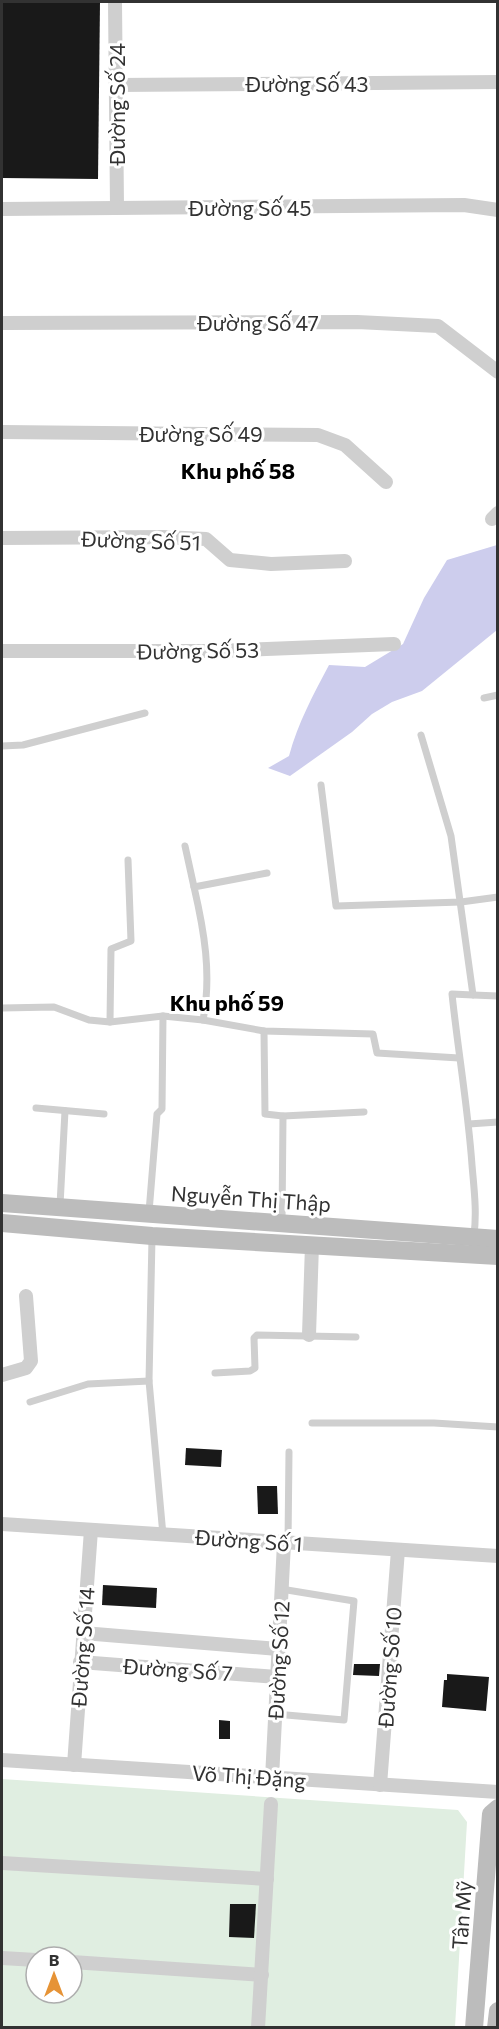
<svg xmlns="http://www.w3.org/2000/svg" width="499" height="2029" font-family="Commissioner,sans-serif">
<rect width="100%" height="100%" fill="#fff"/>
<path fill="#e0eee1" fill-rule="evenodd" d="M2,1779L458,1810L467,1822L455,2027H2ZM36,1957H72V1993H36Z"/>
<path fill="#cdcded" d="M497,545V630L422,691L392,702L372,714L352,732L290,776L268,768L289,756C298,723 313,695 329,665L365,667L403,644L424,598L447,560Z"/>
<g fill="#191919">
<polygon points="2,2 100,2 98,179 2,178"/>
<polygon points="186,1448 222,1450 221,1467 185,1465"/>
<polygon points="257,1486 277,1486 278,1514 258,1514"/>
<polygon points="103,1585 157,1588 156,1608 102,1605"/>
<polygon points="354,1664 380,1664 379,1676 353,1675"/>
<polygon points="447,1674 489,1677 486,1711 442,1707 444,1680 447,1680"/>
<polygon points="219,1720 230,1721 230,1739 219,1739"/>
<polygon points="230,1904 256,1904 254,1938 229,1937"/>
</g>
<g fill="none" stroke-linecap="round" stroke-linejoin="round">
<g stroke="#cfcfcf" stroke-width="7">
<polyline points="484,698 498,695"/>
<path d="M421,735L451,836L473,995L452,994C458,1051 468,1108 472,1165C474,1189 477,1211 474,1235"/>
<polyline points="2,746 23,745 145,713"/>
<polyline points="321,785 336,906 461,902 498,897"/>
<polyline points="185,846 194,887"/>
<polyline points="473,995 498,996"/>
<polyline points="2,1008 54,1007 89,1020 110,1022 163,1016 203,1020 264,1031 373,1034 377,1053 459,1058"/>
<path d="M203,1020C212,975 204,930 194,887L267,873"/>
<polyline points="110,1022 111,949 131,941 128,860"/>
<polyline points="264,1031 265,1114 283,1116 364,1112"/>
<polyline points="36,1108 104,1114"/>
<polyline points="469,1124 498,1122"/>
<polyline points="60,1205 65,1111"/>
<polyline points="149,1212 157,1114 162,1109 163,1016"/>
<polyline points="282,1222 283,1116"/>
<polyline points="152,1238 149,1381 163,1535"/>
<polyline points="215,1373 250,1371 255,1368 254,1338 257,1335 356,1337"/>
<polyline points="30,1402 88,1384 149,1381"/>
<polyline points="312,1423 434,1423 498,1427"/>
<polyline points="288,1543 289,1452"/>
<polyline points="275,1714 344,1720 354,1601 281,1589"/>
</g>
<g stroke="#cfcfcf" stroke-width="14">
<polyline points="115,2 117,207"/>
<polyline points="116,85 498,82"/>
<polyline points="2,209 464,205 498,210"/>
<polyline points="2,323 357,322 438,326 498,372"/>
<polyline points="2,432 318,435 345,445 386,482"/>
<polyline points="492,519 498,513"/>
<polyline points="2,538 163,537 206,539 230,560 271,564 345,561"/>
<polyline points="2,651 217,651 394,644"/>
<polyline points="309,1335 312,1245"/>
<polyline points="2,1375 26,1368 31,1361 26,1296"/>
<polyline points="2,1524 498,1556"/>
<polyline points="83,1633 278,1649"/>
<polyline points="80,1662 277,1677"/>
<polyline points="2,1760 498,1792"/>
<polyline points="74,1765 91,1530"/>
<polyline points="272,1778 284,1543"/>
<polyline points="380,1785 398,1550"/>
<polyline points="2,1863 267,1879"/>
<polyline points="2,1958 36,1960"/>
<polyline points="72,1962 262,1975"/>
<polyline points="258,2028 271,1804"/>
</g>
<g stroke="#bcbcbc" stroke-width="18">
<polyline points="2,1203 498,1239"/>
<polyline points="2,1223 152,1236 498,1256"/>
<polyline points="474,2028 491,1814 498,1808"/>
<polyline points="496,2028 498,2011"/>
</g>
</g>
<g text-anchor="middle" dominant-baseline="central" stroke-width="6" stroke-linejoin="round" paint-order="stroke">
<g font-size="21" fill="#323232" stroke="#fff">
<text x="307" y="83">Đường Số 43</text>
<text transform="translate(116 104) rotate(-90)">Đường Số 24</text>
<text x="250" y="207">Đường Số 45</text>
<text x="258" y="322">Đường Số 47</text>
<text x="201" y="433">Đường Số 49</text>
<text transform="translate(141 540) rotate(2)">Đường Số 51</text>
<text transform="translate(198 650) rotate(-1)">Đường Số 53</text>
<text transform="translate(251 1198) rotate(4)">Nguyễn Thị Thập</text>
<text transform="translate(249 1540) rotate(4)">Đường Số 1</text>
<text transform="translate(82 1647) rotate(-86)">Đường Số 14</text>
<text transform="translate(278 1660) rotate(-87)">Đường Số 12</text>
<text transform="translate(389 1667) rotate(-86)">Đường Số 10</text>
<text transform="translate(178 1669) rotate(4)">Đường Số 7</text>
<text transform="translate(249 1776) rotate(4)">Võ Thị Đặng</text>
<text transform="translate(461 1915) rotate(-86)">Tân Mỹ</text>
</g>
<g font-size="22" font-weight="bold" fill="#000" stroke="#fff">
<text x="238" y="470">Khu phố 58</text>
<text x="227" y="1002">Khu phố 59</text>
</g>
</g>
<rect width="499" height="2029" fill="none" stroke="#323232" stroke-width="6"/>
<g transform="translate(54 1975)"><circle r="28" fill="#ffffff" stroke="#adadad" stroke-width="1.5"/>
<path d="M0-4.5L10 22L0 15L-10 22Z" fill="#e69336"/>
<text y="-9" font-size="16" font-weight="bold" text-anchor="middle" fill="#323232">B</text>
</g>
</svg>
